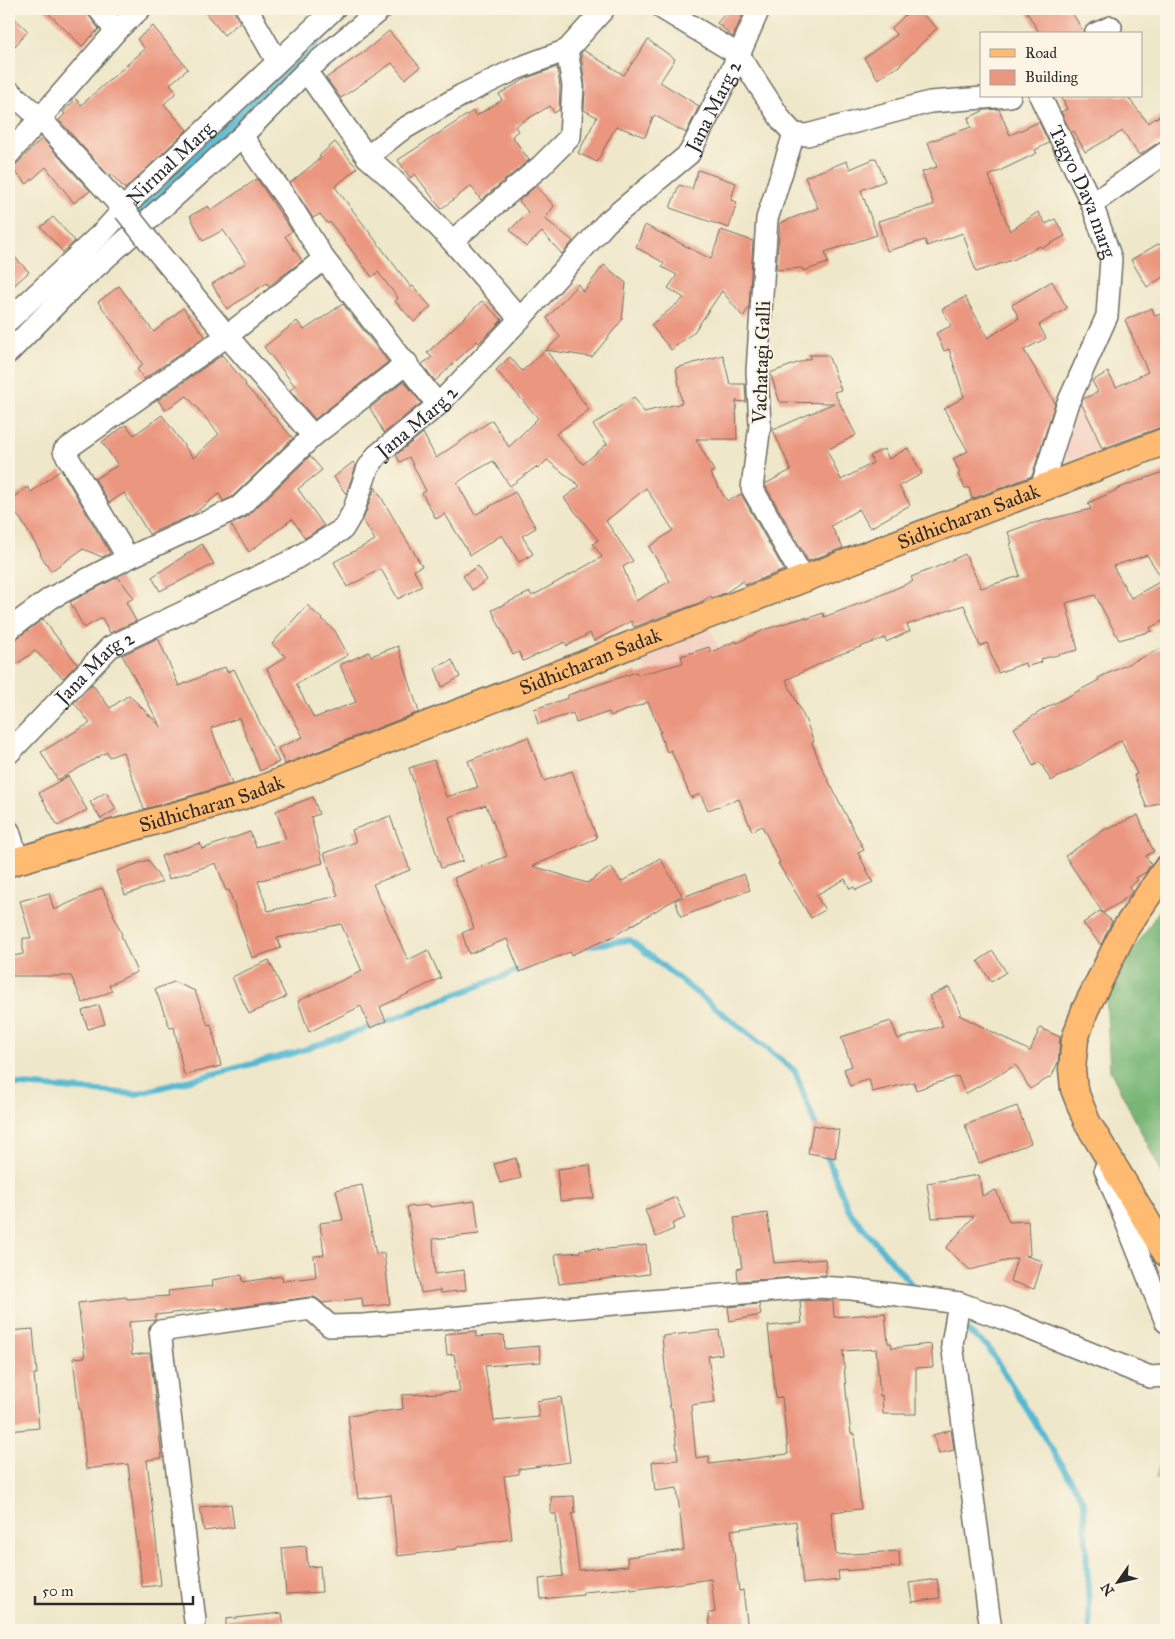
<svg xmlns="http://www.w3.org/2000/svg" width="1175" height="1639" font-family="'IM FELL Great Primer',serif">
<rect width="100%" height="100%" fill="#fcf5e5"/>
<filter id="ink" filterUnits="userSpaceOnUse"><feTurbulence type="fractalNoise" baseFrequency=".02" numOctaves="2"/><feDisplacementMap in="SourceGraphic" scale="10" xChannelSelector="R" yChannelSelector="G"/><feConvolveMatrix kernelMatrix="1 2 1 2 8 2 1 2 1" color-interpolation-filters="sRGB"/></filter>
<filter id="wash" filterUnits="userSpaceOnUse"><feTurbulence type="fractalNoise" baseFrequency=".0096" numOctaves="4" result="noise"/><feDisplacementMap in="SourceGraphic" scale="20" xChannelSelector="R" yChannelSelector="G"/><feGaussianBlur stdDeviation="1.12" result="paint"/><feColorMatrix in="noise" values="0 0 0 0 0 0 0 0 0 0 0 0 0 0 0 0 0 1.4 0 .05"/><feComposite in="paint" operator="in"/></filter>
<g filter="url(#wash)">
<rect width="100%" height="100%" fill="#efe7c9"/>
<g fill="#f5d2c3">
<polygon points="1080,407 1100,455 1072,469 1060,439 1067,416"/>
<polygon points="706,617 735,689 655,693 636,645"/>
</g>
<polygon fill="#96d48a" stroke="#60805a" points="1166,1462 1166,1480 1156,1478 1160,1463 1165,1465"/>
<polygon fill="#78b676" stroke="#527050" points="1166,900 1166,1181 1110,1070 1106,993"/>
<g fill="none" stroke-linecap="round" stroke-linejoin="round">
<g stroke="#54b9d3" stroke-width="6">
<polyline points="280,79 352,9"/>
<polyline points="586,946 630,940 795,1071 818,1132"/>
<polyline points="9,1084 136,1094 294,1053 390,1020 527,967"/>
<polyline points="825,1151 849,1211 917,1291"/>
<polyline points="960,1325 988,1347 1084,1501 1090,1630"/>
</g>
<polyline stroke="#54b9d3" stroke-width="22" points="145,213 187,167 280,79"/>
</g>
<g id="blocks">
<g fill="#eb9780" fill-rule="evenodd">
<polygon points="44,9 87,9 89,16 99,29 82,46"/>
<polygon points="202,9 232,9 240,22 224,35"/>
<polygon points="730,9 745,9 733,37 717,23"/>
<polygon points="911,9 917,9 937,28 899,66 878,79 864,58 897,35 891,29"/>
<polygon points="1025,9 1070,9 1083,31 1083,34 1040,34"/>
<polygon points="9,13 28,31 9,53"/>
<polygon points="153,26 188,69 170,84 177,92 164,104 187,130 125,189 111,174 109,176 59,120 65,114 63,112 76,99 81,105 145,49 137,39"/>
<polygon points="389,31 420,67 405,79 392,63 341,98 326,78 364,52"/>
<polygon points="648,40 675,59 660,82 699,106 686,133 654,115 645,137 616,126 597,162 578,153 597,117 584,110 585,87 581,53 583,50 624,75"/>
<polygon points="557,67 560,87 559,110 554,113 550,106 515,126 518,131 512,136 529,160 481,200 471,186 441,209 415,174 410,178 398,160 473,111 476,116 502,100 499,94 527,78"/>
<polygon points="1061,96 1127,96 1148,123 1166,112 1166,140 1159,142 1139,155 1123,131 1085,152 1074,131 1071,133 1061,112 1067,109"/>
<polygon points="999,109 1010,135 1039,122 1049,143 1035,150 1037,153 989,176 1010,231 1038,212 1046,224 1055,219 1065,236 1042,248 1040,246 1015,259 976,272 963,233 927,246 925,240 887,251 878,221 934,205 922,172 937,167 928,142 971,127 968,118 985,110"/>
<polygon points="42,138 90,191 74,203 46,167 27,184 12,169"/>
<polygon points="335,142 357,168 335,187 411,287 413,286 431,307 414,322 395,301 398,298 378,272 372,277 330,222 328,224 320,214 313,218 290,183 321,158 319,156"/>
<polygon points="876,158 885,181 861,190 877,235 825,252 828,263 803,271 802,268 776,270 780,223 818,208 805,177 847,161 850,169"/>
<polygon points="698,170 736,183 731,200 737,202 729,228 670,208 679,185 692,189"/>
<polygon points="257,179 292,231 285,236 302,261 269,286 267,283 227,309 212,284 246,263 223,230 203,241 190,216 208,206 211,210"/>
<polygon points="536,186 554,206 545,219 573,241 562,254 542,232 526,247 510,230 528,212 519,201"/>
<polygon points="53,217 75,241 63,252 41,227"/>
<polygon points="645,225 711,259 721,230 753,241 749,307 743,317 722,291 694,332 671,350 651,325 684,298 668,288 677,275 662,267 664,263 636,247"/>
<polygon points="1166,241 1166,275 1147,287 1131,260 1158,244 1159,245"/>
<polygon points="9,251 29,272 9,290"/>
<polygon points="604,265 626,283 622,320 592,357 546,350 560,337 547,318 578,284 583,292"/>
<polygon points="1052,281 1067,308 1039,325 1046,338 1024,350 1055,403 1032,476 972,499 969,488 965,488 958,474 960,472 953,459 968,451 944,409 964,397 949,349 944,351 936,333 951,326 942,309 965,297 988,338 1019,318 1012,305"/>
<polygon points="119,286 154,332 183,308 205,336 144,379 137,369 143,365 125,337 98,302"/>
<polygon points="482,301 502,320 479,343 477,341 435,381 422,364 432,357 427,353"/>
<polygon points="343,304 388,362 315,419 290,390 295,386 264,347 297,321 304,330"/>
<polygon points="1152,308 1155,316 1166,312 1166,426 1161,427 1102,449 1093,427 1081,403 1083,399 1098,392 1092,381 1108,372 1116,387 1148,372 1125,320"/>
<path d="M546,350L589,410L556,434L583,464L607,444L593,425L634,397L644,412L682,403L676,368L723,355L730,384H745L746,402L736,401L737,439H696L714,471L710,473L727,501L741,494L784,570L745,585L743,581L725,593L712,598L711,596L699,603L634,627L631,621L594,641L590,633L567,646L565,642L523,661L519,652L513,655L492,610L530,592L532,596L602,557L593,544L598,540L564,498L580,486L547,460L538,469L536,467L510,486L493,461L470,474L457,483L475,515L515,492L536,528L522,536L533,554L519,562L502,535L470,555L445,514L436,519L422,493L426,491L409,457L400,462L396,455L423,433L436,458L492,420L509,447L538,418L496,370L510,357L522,371ZM646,488L673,530L649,547L670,581L636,601L623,567L633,561L606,521Z"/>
<polygon points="222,355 246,384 245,385 293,438 232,497 223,501 219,494 192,515 149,534 124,493 109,503 95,479 118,465 102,442 126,425 134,435 162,415 193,458 219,434 187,396 165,410 158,400"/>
<polygon points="809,355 828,355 841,390 834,392 856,435 827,450 841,480 873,463 870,456 884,449 889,459 908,448 922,474 899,486 910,505 870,528 859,509 831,526 843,548 808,561 765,485 765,484 791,470 773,430 834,403 780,402 770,373 811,358"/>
<polygon points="404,381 421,403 384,433 370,408"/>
<polygon points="310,456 322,470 298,489 324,526 305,538 292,519 249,552 231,525 248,516"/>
<polygon points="353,462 356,466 346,494 334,477"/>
<polygon points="61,470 110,553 102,557 83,549 51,571 40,554 41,553 21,520 9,504 9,500 28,487 31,492"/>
<path d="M1166,471V619L1150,628L1152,631L1119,640L1095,595L1066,603L1078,650L1041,659L1042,662L1026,667L1025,663L998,673L987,643L980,646L964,605L961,606L907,625L910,631L886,642L885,638L838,655L786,680L806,721L814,742L812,743L822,768L864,850L858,853L873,882L856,890L854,887L850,889L845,879L816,895L825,910L811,918L778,863L780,862L762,826L752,831L739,799L708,810L700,794L691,798L671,750L667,752L659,732H661L648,702L611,716L609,712L576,723L573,713L538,724L534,709L568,698V695L636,672L638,675L683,663L681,656L709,647L711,652L736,641L737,643L766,629L806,617V619L823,613L824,617L872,599L913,581L911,577L937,567L965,554L981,588L1020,576L1010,544L1012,543L1008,532L1030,524L1091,509L1088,503L1119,489V488ZM1147,555L1163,580L1131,598L1113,566Z"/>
<polygon points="375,487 422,566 414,570 422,586 398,599 381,569 347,587 334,562 375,540 363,520"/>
<polygon points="202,544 214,564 160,591 152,577"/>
<polygon points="478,566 487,580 472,590 463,576"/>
<polygon points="118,577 134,598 126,602 136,621 110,633 102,618 84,628 70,602"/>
<polygon points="307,605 335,631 348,655 296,684 314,718 356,702 340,665 369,652 371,656 398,646 419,712 285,764 278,748 303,737 267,669 286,657 272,644"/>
<polygon points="43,619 77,664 63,678 35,651 17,664 9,653 9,641 16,639"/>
<polygon points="158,638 179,686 225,667 227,672 234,669 279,762 260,771 239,718 211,728 232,784 144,809 123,752 109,757 107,752 58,780 41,752 90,723 74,703 92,684 110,708 129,695 161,727 122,655"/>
<polygon points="1162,648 1166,656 1166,799 1147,808 1134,775 1137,774 1121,740 1077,767 1051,781 1040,762 1033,766 1022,742 1014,728 1046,708 1099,680 1098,678"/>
<polygon points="452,660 460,677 442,687 435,668"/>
<polygon points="528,737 544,781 572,771 597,838 533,866 587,883 611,867 621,882 660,858 682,895 614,936 571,955 570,952 520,972 507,939 469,954 462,933 474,928 454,878 507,856 486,805 449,817 463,861 441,868 409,768 434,760 446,797 478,787 468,761"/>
<polygon points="68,776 87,810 58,826 39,793"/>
<polygon points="106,792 116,809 101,819 90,802"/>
<polygon points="313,797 319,814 311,817 323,863 258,881 268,911 338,896 324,853 356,842 352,830 390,816 410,870 373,884 408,960 428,950 441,978 380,1007 386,1021 370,1028 361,1006 309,1032 298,1001 362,971 341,924 277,938 281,948 252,958 229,890 226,891 216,863 169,879 161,856 200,843 202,849 250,832 256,847 286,839 276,811"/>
<polygon points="1138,815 1150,844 1154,851 1146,856 1151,864 1146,872 1136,878 1138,880 1129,886 1132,892 1129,896 1103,913 1065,856 1107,828 1108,829"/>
<polygon points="148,860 162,882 125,895 117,871"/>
<polygon points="744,874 750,890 681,917 675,900"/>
<polygon points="102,888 114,914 113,914 122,935 121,936 137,972 109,985 112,991 83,1003 71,976 9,976 9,957 23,954 23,938 31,938 20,901 49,893 54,910"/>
<polygon points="1100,911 1112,921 1101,945 1083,923"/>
<polygon points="993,951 1006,972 991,982 978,961"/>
<polygon points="269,960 286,997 249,1014 232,977"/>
<polygon points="174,982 195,991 208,1025 211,1024 221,1066 184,1075 174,1027 170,1028 155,989"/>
<polygon points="949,987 961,1013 959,1015 1030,1051 1040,1028 1060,1037 1058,1062 1052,1076 1030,1089 1016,1065 965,1094 958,1076 916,1090 914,1082 872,1092 869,1079 850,1086 844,1069 852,1066 841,1037 891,1021 898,1039 943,1026 929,996"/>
<polygon points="99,1005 105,1024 88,1029 82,1011"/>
<polygon points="1017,1106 1031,1143 979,1163 965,1125"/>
<polygon points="813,1125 839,1130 835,1158 808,1153"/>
<polygon points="516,1158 521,1178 500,1183 494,1164"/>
<polygon points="590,1165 594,1198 560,1201 557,1169"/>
<polygon points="979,1175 982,1196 996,1190 1009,1222 1028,1221 1030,1255 1026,1256 1043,1261 1034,1289 1010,1281 1017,1258 970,1270 946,1248 974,1216 932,1218 927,1183"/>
<polygon points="362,1185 376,1254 384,1253 390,1304 363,1307 362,1298 323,1303 315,1297 309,1297 217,1310 217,1308 155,1315 155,1320 129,1322 132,1355 150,1353 162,1458 147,1460 161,1585 142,1587 128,1464 86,1469 80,1409 79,1409 73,1358 85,1357 78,1303 126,1297 127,1299 169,1296 168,1291 213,1286 212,1280 242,1275 243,1282 282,1276 283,1281 316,1277 314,1256 324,1255 320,1223 343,1220 336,1190"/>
<polygon points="676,1197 685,1218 672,1224 674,1229 656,1237 645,1210"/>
<polygon points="475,1201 479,1234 433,1239 435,1274 464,1270 466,1290 441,1293 440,1290 421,1293 407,1207 430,1205 430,1207"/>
<polygon points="767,1213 774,1263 825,1259 826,1275 738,1281 737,1269 742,1268 734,1218"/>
<polygon points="646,1245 649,1274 559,1284 555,1254 580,1252 580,1250 598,1248 598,1250"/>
<polygon points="818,1300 833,1301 834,1317 885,1313 888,1343 891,1343 892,1348 931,1344 933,1367 916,1368 916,1414 883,1414 882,1395 880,1396 876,1349 843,1351 846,1391 851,1434 854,1434 861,1509 831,1512 836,1555 899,1551 900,1567 838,1571 839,1580 803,1584 796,1521 731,1530 739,1591 743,1590 748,1630 710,1630 709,1613 715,1612 711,1579 631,1590 631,1588 583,1592 583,1595 541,1599 539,1579 563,1576 556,1514 551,1514 551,1497 574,1496 575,1513 572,1514 579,1570 628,1566 627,1557 684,1550 677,1488 655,1491 652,1462 678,1460 672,1408 670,1408 667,1386 662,1336 719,1330 722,1354 708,1356 715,1402 691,1405 696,1458 709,1456 709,1464 788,1454 782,1397 776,1398 768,1326 802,1323 800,1301"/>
<polygon points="759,1304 761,1315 730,1321 728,1307"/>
<polygon points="33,1329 37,1374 34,1374 39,1428 9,1431 9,1331"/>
<polygon points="476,1331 476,1337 504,1335 505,1349 539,1346 541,1362 485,1366 494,1421 539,1417 537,1401 561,1397 570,1462 519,1469 519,1474 504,1476 512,1539 457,1547 457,1549 397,1556 391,1495 358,1499 348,1416 403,1409 402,1395 460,1392 454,1354 447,1355 445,1334"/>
<polygon points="951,1430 954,1450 939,1454 933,1435"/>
<polygon points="231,1504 234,1527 204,1531 200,1507"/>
<polygon points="306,1546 308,1567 320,1566 322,1592 286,1594 282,1548"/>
<polygon points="937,1579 940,1598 912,1602 909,1583"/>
<polygon points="282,1613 284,1630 226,1630 226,1619"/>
</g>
</g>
</g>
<g filter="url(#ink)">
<use href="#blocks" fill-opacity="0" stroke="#706d62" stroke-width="1"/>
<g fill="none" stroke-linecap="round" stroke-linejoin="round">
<g stroke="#706d62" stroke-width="24">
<g id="minor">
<polyline points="99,9 116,31"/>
<polyline points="247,9 277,61"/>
<polyline points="381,9 306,71 242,136 288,201 324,259 438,405"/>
<polyline points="663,9 739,55 782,121 794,134 807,135 930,102 1010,96"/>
<polyline points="1095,34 1111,27"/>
<polyline points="306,71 367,157 391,178 418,205 452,241 520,319"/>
<polyline points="9,91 40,118 125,211"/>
<path id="s1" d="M1040,96L1092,204L1111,259L1107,316L1067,405L1041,488"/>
<polyline points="794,134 767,219 757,371 760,425 752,488 804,580"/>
<polyline points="9,154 116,31 140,9"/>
<polyline points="367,157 400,131 462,95 516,69 567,50 604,9"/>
<polyline points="1092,204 1166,152"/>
<polyline points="148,240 227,336 313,436"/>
<polyline points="452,241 541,166 570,137 573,86 567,50"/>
<path id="s2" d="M9,320L104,231L140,191L334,9"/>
<polyline points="9,352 70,290 242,136"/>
<polyline points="128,558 64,451 227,336 324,259"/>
<polyline points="9,629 51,598 128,558 239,507 313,436 407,363"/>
<path id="s3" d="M9,753L110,647L293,560L343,529L353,512L368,468L377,455L438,405L520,319L607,222L689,154L739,55L759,9"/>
<polyline points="9,831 18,861"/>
<polyline points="1105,1169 1166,1322"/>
<polyline points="195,1621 160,1331 311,1309 330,1326 363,1325 818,1287 852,1289 959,1303"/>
<polyline points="991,1630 952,1344 959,1303 1010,1321 1150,1377 1166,1376"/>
</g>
</g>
<g stroke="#706d62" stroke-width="29">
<g id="major">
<path id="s4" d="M9,863L243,796L584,664L630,645L1166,441"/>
<polyline points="1166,869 1125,929 1085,1010 1075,1039 1072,1069 1074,1089 1087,1122 1166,1253"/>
</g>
</g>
<use href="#minor" stroke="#fff" stroke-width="21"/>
<use href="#major" stroke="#ffbb71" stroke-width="26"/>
<g stroke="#706d62" stroke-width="24" stroke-linecap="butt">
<polyline id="minor-bridge" points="125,211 148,240"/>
</g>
<use href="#minor-bridge" stroke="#fff" stroke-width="21"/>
</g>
</g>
<g text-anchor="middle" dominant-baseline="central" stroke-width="4" stroke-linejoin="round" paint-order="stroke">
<g font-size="20" fill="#2b2b2b" stroke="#fcf5e5">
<text stroke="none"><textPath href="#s3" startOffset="978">Jana Marg 2</textPath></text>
<text stroke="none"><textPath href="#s2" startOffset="225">Nirmal Marg</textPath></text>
<text stroke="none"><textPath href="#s1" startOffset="105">Tagyo Daya marg</textPath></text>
<text transform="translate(761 362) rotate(-88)">Vachatagi Galli</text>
<text stroke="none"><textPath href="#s3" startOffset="542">Jana Marg 2</textPath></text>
<text stroke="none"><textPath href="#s4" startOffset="1021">Sidhicharan Sadak</textPath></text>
<text stroke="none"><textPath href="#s4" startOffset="616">Sidhicharan Sadak</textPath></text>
<text stroke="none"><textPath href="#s3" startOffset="122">Jana Marg 2</textPath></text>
<text stroke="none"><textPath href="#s4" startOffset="211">Sidhicharan Sadak</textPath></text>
</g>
</g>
<rect width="1175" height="1639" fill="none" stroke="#fcf5e5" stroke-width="30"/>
<rect x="980" y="32" width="162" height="65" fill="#fcf5e5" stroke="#a8a49b"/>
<rect x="990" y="49" width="25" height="8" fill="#ffbb71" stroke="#a8a49b"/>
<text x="1025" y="58" font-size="15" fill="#2b2b2b">Road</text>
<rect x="990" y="70" width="25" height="15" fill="#eb9780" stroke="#a8a49b"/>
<text x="1025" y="82" font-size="15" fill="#2b2b2b">Building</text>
<g transform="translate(1118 1582) rotate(236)" stroke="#fcf5e5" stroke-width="4" paint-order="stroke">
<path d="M0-4L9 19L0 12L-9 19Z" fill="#2b2b2b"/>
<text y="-8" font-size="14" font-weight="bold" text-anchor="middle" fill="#2b2b2b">N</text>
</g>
<path d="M35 1596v8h158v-8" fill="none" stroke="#2b2b2b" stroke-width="2.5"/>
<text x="42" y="1596" font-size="15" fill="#2b2b2b" stroke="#fcf5e5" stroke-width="4" paint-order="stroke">50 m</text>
</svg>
